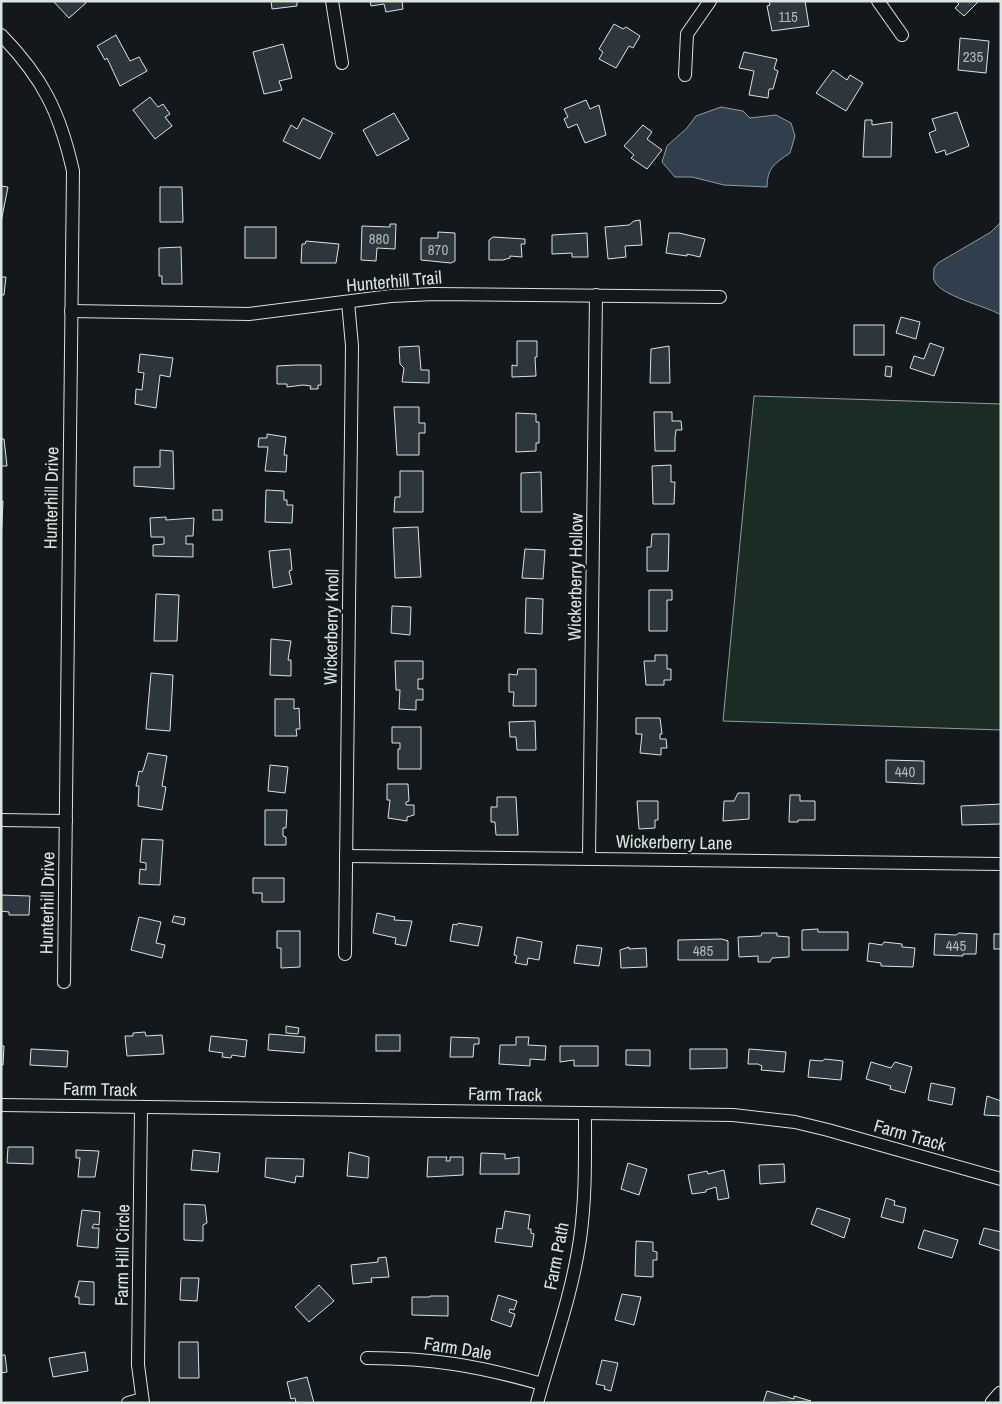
<svg xmlns="http://www.w3.org/2000/svg" width="1002" height="1404" font-family="'Archivo Narrow',sans-serif">
<rect width="100%" height="100%" fill="#14181c"/>
<polygon fill="#1a2d24" stroke="#939e99" points="754,396 1001,404 1001,730 723,721"/>
<g fill="#2f3f4d" stroke="#939e99">
<path d="M721,107L743,111L750,118L776,115L791,123L795,136L790,153C775,163 767,168 767,187L724,185L692,177H675L662,162L667,146L687,128L696,116Z"/>
<path d="M1001,222V315C987,306 939,296 934,280C933,277 934,271 934,268L938,263L991,232Z"/>
</g>
<g fill="#2c363c" stroke="#d8e6dc">
<polygon points="53,1 84,1 86,3 69,18"/>
<polygon points="271,1 297,1 297,6 272,9"/>
<polygon points="370,1 402,1 403,9 386,12 384,4 371,6"/>
<polygon points="769,1 805,1 809,26 772,31 767,6 770,5"/>
<polygon points="956,1 979,1 964,16 955,8 959,4"/>
<polygon points="614,24 623,29 626,27 640,36 633,48 629,46 616,68 599,59 603,52 599,49"/>
<polygon points="116,35 130,61 139,57 147,71 120,86 107,58 105,60 97,46"/>
<polygon points="960,38 989,41 986,73 958,70"/>
<polygon points="283,44 292,78 279,81 282,90 264,94 253,52"/>
<polygon points="744,52 777,59 774,69 778,71 773,89 769,89 768,98 749,95 754,71 739,68"/>
<polygon points="833,70 847,80 850,75 863,83 846,111 816,93"/>
<polygon points="150,97 158,107 163,104 170,114 165,117 172,126 155,139 133,110"/>
<polygon points="586,100 590,109 599,105 606,135 585,143 577,124 568,128 564,119 568,117 564,109"/>
<polygon points="957,112 969,146 946,155 945,150 936,153 929,133 936,130 932,119"/>
<polygon points="394,113 409,139 377,156 363,130"/>
<polygon points="303,118 333,133 320,159 283,141 291,125 297,129"/>
<polygon points="865,120 872,120 872,125 892,122 891,157 863,157"/>
<polygon points="643,125 652,132 647,139 662,150 647,169 631,158 634,155 624,146"/>
<polygon points="1,186 8,187 1,222"/>
<polygon points="160,187 182,187 183,222 160,222"/>
<polygon points="640,220 642,245 625,246 626,257 608,259 605,227 629,225 634,221"/>
<polygon points="390,224 396,224 395,249 377,248 376,261 361,260 362,226 390,227"/>
<rect x="245" y="227" width="31" height="31"/>
<polygon points="438,232 455,233 455,261 451,263 421,260 421,238 438,238"/>
<polygon points="587,233 588,257 572,257 572,253 552,254 552,235"/>
<polygon points="669,233 679,233 705,239 700,257 687,254 687,256 666,253"/>
<polygon points="493,237 525,239 525,244 521,244 522,257 510,256 510,258 503,260 489,260 489,240"/>
<polygon points="306,241 339,244 336,263 301,263 302,244 305,244"/>
<polygon points="181,247 182,284 162,284 162,276 159,276 159,248"/>
<polygon points="1,277 6,277 4,295 1,295"/>
<polygon points="901,317 920,322 916,339 896,333"/>
<rect x="854" y="325" width="30" height="30"/>
<polygon points="517,341 537,341 537,357 535,357 536,376 512,377 512,365 517,366"/>
<polygon points="930,343 944,348 934,376 910,368 914,356 924,359"/>
<polygon points="419,346 421,370 429,370 429,383 402,382 404,368 400,364 399,347"/>
<polygon points="669,346 670,383 650,383 651,349"/>
<polygon points="140,354 173,358 170,377 160,375 156,408 135,404 136,389 142,390 144,373 138,372"/>
<polygon points="296,365 321,365 321,385 318,385 318,389 310,389 311,386 303,385 287,387 287,384 277,384 277,366"/>
<polygon points="886,366 892,367 891,377 885,376"/>
<polygon points="394,407 419,407 419,423 425,423 425,433 419,433 419,455 397,455"/>
<polygon points="654,412 672,412 672,421 681,421 682,430 676,430 675,438 675,451 655,451"/>
<polygon points="516,413 536,414 536,422 539,422 539,443 536,443 536,451 516,452"/>
<polygon points="267,434 286,437 284,455 287,455 286,472 265,471 268,447 258,447 259,438 267,438"/>
<polygon points="1,436 1,439 4,439 7,466 1,466"/>
<polygon points="160,450 173,451 174,489 134,486 134,467 160,467"/>
<polygon points="671,465 671,482 675,482 674,504 653,504 652,466"/>
<polygon points="400,471 423,471 423,512 394,512 395,497 400,497"/>
<polygon points="541,472 542,512 521,512 521,473"/>
<polygon points="266,490 284,491 284,500 287,500 287,505 293,505 292,523 265,522"/>
<polygon points="1,501 3,501 1,543"/>
<rect x="213" y="510" width="9" height="10"/>
<polygon points="166,517 166,520 194,518 193,536 186,536 186,544 193,544 193,557 153,556 153,545 164,544 164,537 151,537 150,518"/>
<polygon points="418,527 421,577 395,578 393,528"/>
<polygon points="652,534 669,534 668,571 647,571 647,547 651,547"/>
<polygon points="290,549 292,570 289,571 292,584 273,588 269,551"/>
<polygon points="525,549 545,550 543,579 522,578"/>
<polygon points="649,590 672,590 672,600 667,600 667,631 649,631"/>
<polygon points="156,594 179,595 177,641 154,641"/>
<polygon points="526,598 543,599 542,634 525,633"/>
<polygon points="392,606 411,607 410,635 391,633"/>
<polygon points="271,639 291,641 288,660 291,660 291,676 270,675"/>
<polygon points="655,655 667,655 667,669 671,669 671,680 664,680 664,685 646,685 644,661 655,661"/>
<polygon points="395,661 423,661 423,679 418,679 418,689 423,689 423,700 416,700 416,710 399,709 400,690 396,690"/>
<polygon points="518,669 536,669 536,706 513,706 514,692 509,692 509,674 517,675"/>
<polygon points="151,673 173,675 170,731 146,729"/>
<polygon points="275,699 294,699 294,709 299,708 300,729 296,729 297,736 275,736"/>
<polygon points="636,718 660,718 662,734 660,734 660,739 666,739 667,748 661,748 661,755 640,753 642,734 636,734"/>
<polygon points="535,721 536,750 517,750 516,737 510,737 509,722"/>
<polygon points="392,727 421,727 421,769 398,769 398,749 400,749 400,743 392,743"/>
<polygon points="148,753 167,756 162,786 166,787 162,810 138,806 139,786 136,786 139,771 142,772 144,767"/>
<polygon points="886,760 924,761 924,784 886,782"/>
<polygon points="270,765 288,767 285,793 268,791"/>
<polygon points="387,784 408,784 409,801 406,802 406,805 414,805 414,815 407,817 407,821 388,818 390,800 387,800"/>
<polygon points="738,793 749,793 749,819 723,821 724,801 734,801"/>
<polygon points="790,795 800,795 800,801 815,801 815,820 798,820 798,822 789,822"/>
<polygon points="497,797 516,797 518,835 496,835 495,822 491,822 491,807 497,807"/>
<polygon points="637,801 658,801 658,820 655,820 655,828 639,829"/>
<polygon points="1001,804 1001,824 962,825 961,806"/>
<polygon points="265,810 287,810 286,828 283,828 283,836 286,837 286,845 265,845"/>
<polygon points="142,839 163,840 160,885 139,884 140,869 146,870 146,863 140,862"/>
<polygon points="253,878 284,878 284,902 262,902 262,893 253,893"/>
<polygon points="1,895 30,896 29,915 9,915 9,912 1,911"/>
<polygon points="377,913 395,917 394,920 412,921 406,946 395,944 396,938 373,933"/>
<polygon points="174,916 185,918 184,925 172,922"/>
<polygon points="139,917 161,922 156,943 165,945 162,958 131,950"/>
<polygon points="458,923 482,927 478,946 450,941 453,924 457,925"/>
<polygon points="818,929 818,932 848,932 848,950 802,950 802,930"/>
<polygon points="277,931 300,931 300,967 281,968 281,948 277,948"/>
<polygon points="762,933 777,933 777,936 789,937 789,957 772,958 770,962 758,962 758,956 739,957 738,937 761,936"/>
<polygon points="959,933 977,934 976,954 963,954 963,956 934,955 935,934 956,935"/>
<rect x="994" y="934" width="7" height="15"/>
<polygon points="517,937 542,942 539,960 528,958 527,965 515,963 517,956 514,955"/>
<polygon points="722,939 728,941 728,960 678,960 678,940"/>
<polygon points="884,942 902,944 902,947 915,948 913,967 881,966 881,963 867,961 869,943 882,945"/>
<polygon points="577,945 602,948 599,966 574,963"/>
<polygon points="629,947 629,949 646,948 647,967 621,968 620,950"/>
<polygon points="286,1026 299,1028 298,1034 286,1033"/>
<polygon points="145,1032 146,1036 162,1035 164,1054 127,1056 125,1036 133,1036 133,1033"/>
<polygon points="269,1034 305,1037 304,1053 268,1050"/>
<rect x="376" y="1035" width="24" height="16"/>
<polygon points="211,1036 247,1040 245,1057 232,1055 231,1058 222,1057 223,1053 209,1051"/>
<polygon points="451,1037 479,1038 479,1044 474,1044 473,1057 450,1057"/>
<polygon points="516,1037 529,1037 528,1045 546,1046 545,1060 530,1059 530,1066 499,1064 500,1045 516,1045"/>
<polygon points="1,1046 4,1046 3,1065 1,1065"/>
<polygon points="560,1046 598,1046 598,1066 574,1066 574,1060 560,1062"/>
<polygon points="31,1049 68,1051 67,1067 30,1065"/>
<polygon points="690,1049 727,1049 727,1068 690,1069"/>
<polygon points="749,1049 786,1052 784,1072 761,1070 762,1066 758,1064 748,1064"/>
<polygon points="626,1050 650,1050 650,1066 626,1065"/>
<polygon points="825,1059 843,1061 841,1080 808,1077 810,1060 822,1061"/>
<polygon points="871,1062 891,1068 895,1062 912,1067 905,1093 890,1089 891,1086 866,1079"/>
<polygon points="931,1083 955,1088 952,1105 928,1100"/>
<polygon points="987,1096 1001,1101 1001,1116 984,1115"/>
<polygon points="8,1147 33,1147 33,1164 7,1163"/>
<polygon points="76,1150 99,1151 95,1177 78,1177 80,1158 76,1158"/>
<polygon points="193,1150 220,1153 218,1172 191,1170"/>
<polygon points="349,1152 369,1157 368,1178 347,1176"/>
<polygon points="481,1153 505,1154 505,1159 519,1157 519,1174 480,1174"/>
<polygon points="428,1157 447,1157 446,1161 450,1161 450,1157 463,1157 463,1175 427,1177"/>
<polygon points="266,1158 304,1159 303,1177 296,1176 295,1183 265,1177"/>
<polygon points="628,1163 647,1169 639,1195 621,1189"/>
<polygon points="784,1164 785,1182 760,1184 759,1165"/>
<polygon points="724,1170 729,1198 718,1200 716,1187 706,1190 706,1192 692,1194 688,1175 707,1171 708,1174"/>
<polygon points="886,1198 895,1201 894,1205 906,1208 903,1223 881,1217"/>
<polygon points="184,1204 205,1205 207,1223 203,1225 203,1241 184,1240"/>
<polygon points="817,1208 850,1219 844,1238 811,1224"/>
<polygon points="82,1210 100,1212 99,1225 94,1224 92,1228 99,1228 98,1248 77,1246"/>
<polygon points="505,1211 530,1215 528,1229 531,1229 531,1233 534,1234 532,1247 495,1242 497,1228 502,1229"/>
<polygon points="984,1228 1001,1232 1001,1251 979,1244"/>
<polygon points="924,1230 958,1240 952,1258 918,1248"/>
<polygon points="636,1241 653,1242 653,1251 657,1252 657,1260 653,1260 653,1277 635,1276"/>
<polygon points="386,1257 389,1277 371,1278 372,1282 353,1284 351,1265 378,1262 378,1258"/>
<polygon points="181,1278 199,1278 197,1301 180,1300"/>
<polygon points="79,1281 94,1282 94,1305 79,1304 79,1297 75,1297"/>
<polygon points="319,1285 334,1301 309,1322 295,1307"/>
<polygon points="622,1294 641,1297 634,1325 615,1320"/>
<polygon points="498,1295 517,1301 514,1310 510,1309 509,1312 515,1314 511,1327 491,1320"/>
<polygon points="430,1296 448,1296 448,1316 412,1315 412,1297 430,1297"/>
<polygon points="179,1342 198,1342 199,1378 179,1378"/>
<polygon points="85,1352 88,1371 53,1377 49,1358"/>
<polygon points="1,1355 5,1355 7,1372 1,1373"/>
<polygon points="602,1360 618,1363 611,1391 604,1389 605,1386 596,1384"/>
<polygon points="307,1377 314,1403 296,1403 295,1398 291,1399 287,1382"/>
<polygon points="767,1391 794,1399 794,1396 811,1401 763,1403"/>
</g>
<g fill="none" stroke-linecap="round" stroke-linejoin="round">
<g stroke="#d8e6dc" stroke-width="14">
<g id="minor">
<polyline points="332,1 342,63"/>
<polyline points="878,1 902,35"/>
<path d="M1,35C43,78 60,113 73,171L64,982"/>
<polyline points="685,75 687,34 710,1"/>
<polyline points="71,311 249,314 391,296 434,294 720,297"/>
<polyline points="1,820 66,821"/>
<polyline points="346,856 1001,864"/>
<polyline points="589,858 596,295"/>
<polyline points="345,954 352,346 348,302"/>
<polyline points="1,1105 733,1115 795,1122 828,1130 1001,1179"/>
<polyline points="141,1107 138,1365 143,1403"/>
<path d="M367,1358C433,1358 479,1366 542,1384"/>
<polyline points="128,1403 142,1399"/>
<path d="M537,1403C552,1349 572,1295 580,1239C586,1197 585,1155 585,1113"/>
</g>
</g>
<g stroke="#d8e6dc" stroke-width="17">
<polyline id="tertiary" points="993,1403 1001,1394"/>
</g>
<use href="#minor" stroke="#14181c" stroke-width="12"/>
<use href="#tertiary" stroke="#14181c" stroke-width="15"/>
</g>
<g text-anchor="middle" dominant-baseline="central" stroke-width="4" stroke-linejoin="round" paint-order="stroke">
<g font-size="15" fill="#adbab4">
<text x="788" y="16">115</text>
<text x="973" y="56">235</text>
<text x="379" y="238">880</text>
<text x="438" y="249">870</text>
<text x="905" y="771">440</text>
<text x="956" y="945">445</text>
<text x="703" y="950">485</text>
</g>
<g font-size="18" fill="#d8e6dc" stroke="#14181c">
<text transform="translate(394 281) rotate(-5)">Hunterhill Trail</text>
<text transform="translate(51 498) rotate(-89)">Hunterhill Drive</text>
<text transform="translate(575 577) rotate(-89)">Wickerberry Hollow</text>
<text transform="translate(331 627) rotate(-89)">Wickerberry Knoll</text>
<text transform="translate(674 842) rotate(1)">Wickerberry Lane</text>
<text transform="translate(47 903) rotate(-89)">Hunterhill Drive</text>
<text transform="translate(100 1089) rotate(1)">Farm Track</text>
<text transform="translate(505 1094) rotate(1)">Farm Track</text>
<text transform="translate(910 1135) rotate(16)">Farm Track</text>
<text transform="translate(122 1255) rotate(-89)">Farm Hill Circle</text>
<text transform="translate(556 1256) rotate(-79)">Farm Path</text>
<text transform="translate(458 1348) rotate(9)">Farm Dale</text>
</g>
</g>
<rect width="1002" height="1404" fill="none" stroke="#d8e6dc" stroke-width="5"/>
</svg>
